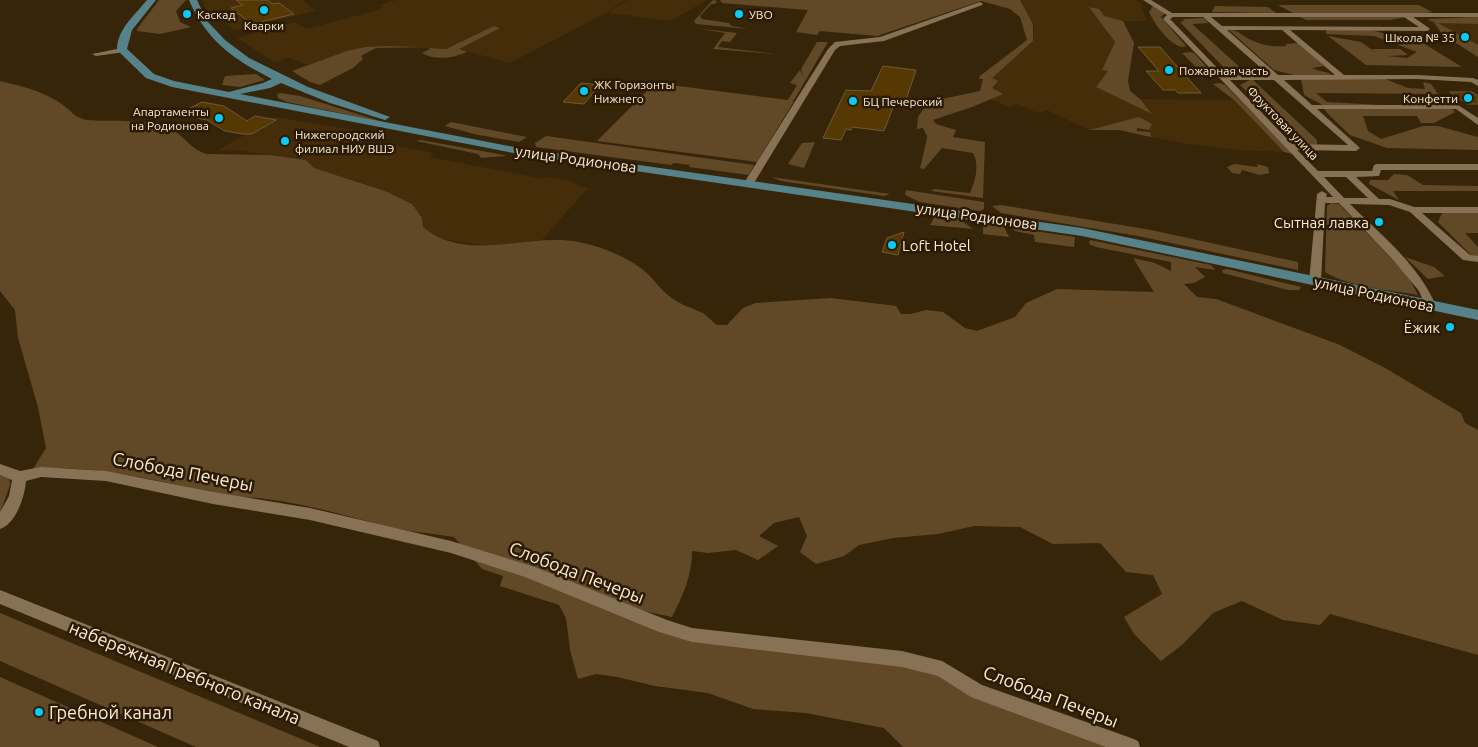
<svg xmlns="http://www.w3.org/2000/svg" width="1478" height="747" font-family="Ubuntu,sans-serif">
<rect width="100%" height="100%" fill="#372509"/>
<g fill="#442d08">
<polygon points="202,0 302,0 316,11 234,30 226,23 214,18 210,18"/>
<polygon points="396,0 625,0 606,13 510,63 458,49 499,27 495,26 446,49 365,47 309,65 289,58 274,62 237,38 295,22 307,29 378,10 384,7 380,5"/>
<polygon points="627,0 707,0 670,21 608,13"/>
<polygon points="1020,0 1136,0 1141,3 1146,21 1100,22 1115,42 1103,70 1108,71 1096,87 1152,113 1140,99 1234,100 1284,152 1237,150 1187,144 1151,137 1149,128 1107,125 1089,130 1047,110 1038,113 1017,104 1010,107 990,99 986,82 1033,41 1034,25"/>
<polygon points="1427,20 1478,20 1478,53"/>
<polygon points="275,117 354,130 342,138 373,145 378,142 433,153 430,157 544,179 546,177 573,181 572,183 578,184 577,186 588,188 542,240 489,246 435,238 423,227 422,218 412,204 385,191 314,168 306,160 233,150 217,151"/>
</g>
<g fill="#614928">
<polygon points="159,0 186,0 176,11 180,22 191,27 160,34 137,31 137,29"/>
<polygon points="713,0 717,1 715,4 711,4 700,16 702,19 729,23 731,26 749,29 696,24 694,21"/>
<path d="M720,0H1020L1033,24V41L992,78L998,81L992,88L1003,94L972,107L933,120L936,124L956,130L953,137L985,142L983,198L931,191L934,189L970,193C975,181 980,166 973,153L942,148L924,169L920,168L926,143L927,136L923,128L917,129L918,117L928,102L980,91L983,79H979L980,76L1027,40L1020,17L1010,9L981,1L877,36L820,31L817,35L796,32L808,10L722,3Z"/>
<polygon points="1278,5 1419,5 1432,12 1391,20 1306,20"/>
<path d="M1153,6L1165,13L1161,17L1186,46L1184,47C1170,47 1154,23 1149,12Z"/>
<polygon points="1215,6 1268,7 1276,13 1212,12"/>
<polygon points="1089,7 1099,9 1104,16 1123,21 1134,43 1128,81 1130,91 1140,99 1152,114 1096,87 1108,71 1102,70 1115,42"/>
<polygon points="1478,17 1478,24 1438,23 1478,45 1478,57 1442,34 1434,22 1427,19"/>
<polygon points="1203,18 1209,23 1192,24 1243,70 1240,75 1233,77 1180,22 1184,21 1183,19"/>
<path d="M494,26L500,28L459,49L467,52C454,58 435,61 422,53L430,49L428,48L446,49Z"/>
<polygon points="695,28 737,33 730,42 722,41 718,47 776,54 713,49 725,33"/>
<path d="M1229,30C1239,30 1242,36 1251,40C1263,46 1274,47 1287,46L1285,44L1299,43L1324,66L1312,68C1319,72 1328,71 1334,76H1298L1274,70Z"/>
<polygon points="1326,30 1371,30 1386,34 1410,35 1462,67 1366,65 1328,36 1361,42 1375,52 1372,49 1400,49 1408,55 1387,56 1407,58 1417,52 1374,36 1326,34"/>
<polygon points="817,42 828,42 794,100 791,100 794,101 757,162 597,141 655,83 788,100 797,85 790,83 800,70 804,77 801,69"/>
<polygon points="386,46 422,47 376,48 361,56 363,59 353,68 320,85 310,82 292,71 347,51 365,47"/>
<polygon points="1191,52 1194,53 1215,76 1204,75 1182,53"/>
<polygon points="256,74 265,80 240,87 222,85 225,76"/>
<polygon points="1252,79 1317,140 1317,145 1299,143 1240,85"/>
<polygon points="1301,79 1385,79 1408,88 1425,89 1423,82 1431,84 1438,94 1316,93 1327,102 1452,109 1455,112 1434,123 1421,123 1417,116 1363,116 1368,131 1381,139 1423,126 1438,126 1478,137 1478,150 1387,148 1350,135 1327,113 1321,104 1304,95"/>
<path d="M0,81C21,86 46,92 63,105C73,112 72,116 86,120C112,122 147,118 171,129C184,136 192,150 206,154L270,155L306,160L314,168L385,191L412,204L422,218L423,227C466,264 529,232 579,242C603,247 629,257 648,274C655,281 661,290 669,296C680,305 690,307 703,313C708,316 712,322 717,325H727L743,308L756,303L831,298L896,306L901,314H911L926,310L943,312L965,328L977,331L1015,317L1026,303L1057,289L1154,292L1133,258L1155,263L1171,271V262L1096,247L1089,244L1090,240L1211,265L1215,270L1195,267L1205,277L1194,283L1184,284L1197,297L1216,299L1340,345L1385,368L1461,413L1465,423L1478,430V655L1330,614L1320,625L1283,620L1242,601L1213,613L1183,644L1161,661L1134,634L1124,617L1162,594L1153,575L1126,572L1100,543L1053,544L1020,527L974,526L938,534L893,538L859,545L844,556L816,564L800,552L807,536L799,517L774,523L759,536L778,546L758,560L736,550L708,553L692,551C692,576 683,595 672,617L644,611L653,628L900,664L938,674L1118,747H903L884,728L806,713L753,709L708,693L655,686L617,677L596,674L578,679L570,650L566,618L559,605L500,586L503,576L482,569L454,537C429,533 402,531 378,524C331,512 280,496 231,497C166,483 100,464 33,469L46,448L38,407L18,338L15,310L0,291Z"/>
<polygon points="1220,83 1225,85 1293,154 1284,152 1234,100 1213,84"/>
<polygon points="281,93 300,96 383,122 287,102 278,98 277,94"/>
<polygon points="1139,117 1152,124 1149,130 1137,128 1137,131 1150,132 1151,137 1119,130 1089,130"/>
<polygon points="451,122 527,137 519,142 474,134 445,126"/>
<polygon points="546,136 754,165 749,175 689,167 690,165 674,163 671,165 536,147 535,143"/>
<polygon points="421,140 504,155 506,156 481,158 478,154 416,141"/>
<polygon points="815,142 804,168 788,164 802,143"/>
<polygon points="1234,164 1258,167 1257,164 1268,167 1269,173 1260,175 1242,170 1240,174 1232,173 1227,167"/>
<polygon points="1394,174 1407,175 1423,185 1478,186 1478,191 1393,191 1399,200 1369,184 1370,180 1388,180"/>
<polygon points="771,177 890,194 884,196 781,181"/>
<polygon points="906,190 984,202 984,209 980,211 920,202 905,195"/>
<path d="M1331,203L1339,204L1408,276L1418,295C1391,290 1348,287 1325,272L1327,206Z"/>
<polygon points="1001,205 1151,230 1298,262 1298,270 1138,236 1001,213 992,206"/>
<polygon points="1478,212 1478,233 1465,233 1478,247 1478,262 1438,222 1442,213"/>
<polygon points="935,216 959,219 973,229 930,225"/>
<polygon points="983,223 1003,225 1009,237 983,234"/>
<polygon points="1012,228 1075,237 1074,247 1035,242 1034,235 1015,231"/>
<polygon points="1405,257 1434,267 1445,276 1428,279"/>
<polygon points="1227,269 1301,287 1299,290 1288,290 1223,273 1222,270"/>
<polygon points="0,472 9,476 10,485 0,513"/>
<polygon points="0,613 318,746 319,747 196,747 0,661"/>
<polygon points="0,677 158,747 0,747"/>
</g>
<g fill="#563803" stroke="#6e593d">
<polygon points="236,0 267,0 273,4 279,3 294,14 252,24 231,8 243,5"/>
<polygon points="1138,47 1160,47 1201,93 1178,93 1175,90 1163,90 1146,71 1159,71"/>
<polygon points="883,66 916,70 905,103 895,102 884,131 852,127 851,130 846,129 841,140 823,138 846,90 871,91"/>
<polygon points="581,83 600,85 584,104 563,102"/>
<polygon points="1450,92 1472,92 1478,96 1478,104 1467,104"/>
<polygon points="202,102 224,106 247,121 255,116 276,120 252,134 243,134 225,131 207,120 178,114"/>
<polygon points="904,232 898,255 882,252 887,238"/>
</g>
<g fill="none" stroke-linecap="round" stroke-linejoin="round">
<g fill="#887255" fill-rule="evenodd">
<path d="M1143,0H1151L1172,13H1478V17H1413L1429,28L1430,29L1427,31L1290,30L1344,75H1417L1473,78L1478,80V86L1471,82L1417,79L1284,80L1312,105H1458L1478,118V125L1456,109H1317L1360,148L1356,151L1297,150L1318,171H1372L1374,165L1377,164H1478V170H1381L1379,176L1356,177L1379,199H1390L1414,207H1478V213H1422L1470,255L1478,256V262L1463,260L1410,212L1389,205L1350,204C1380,234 1420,266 1436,306L1430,309L1426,308L1419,291L1394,261L1339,203H1325L1321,282L1315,285L1311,284L1309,282L1317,194L1322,191L1327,194L1326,197H1333L1164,20L1163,19L1167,15ZM1173,17H1203L1269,75L1225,76L1170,19ZM1211,17H1404L1419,27L1222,26ZM1227,30H1282L1335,75H1278ZM1230,80H1274L1348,145L1292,144ZM1324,177H1346L1368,198H1344Z"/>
<polygon points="980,2 983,4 982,5 884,41 840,46 835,50 754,183 752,185 746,185 744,183 828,49 835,42 880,37"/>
<polygon points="122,48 126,50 125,52 96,56 92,54"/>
<path d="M0,464L20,471L41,467L106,471L213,492L310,508L451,541L535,567L667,620L692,628L902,651L942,661L982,685L1131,738L1138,741L1140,747H1106L971,697L938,676L902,667L692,642L659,632L525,577L451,553L310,520L213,504L106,481L41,477L26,481C25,496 16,524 0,529V512L9,496L12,480L0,475Z"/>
<polygon points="0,590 378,741 380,747 349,747 0,604"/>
</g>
<path fill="#568389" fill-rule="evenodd" d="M147,0H156L132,30L127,49L154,74L174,81L229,92L263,83L272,79C233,59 207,41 189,0H197L207,21L225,40L249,58L308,87L390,117L385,120L330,103L281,83L270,88L240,94L519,148L1082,228L1478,310V320L1082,236L519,154L172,87L146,78L117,50C117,29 135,15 147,0Z"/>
</g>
<g fill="#09cafa" stroke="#2d1b01" stroke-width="2">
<circle cx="264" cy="10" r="5"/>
<circle cx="187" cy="14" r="5"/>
<circle cx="739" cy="14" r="5"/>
<circle cx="1465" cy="37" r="5"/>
<circle cx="1169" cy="70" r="5"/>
<circle cx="584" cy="91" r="5"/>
<circle cx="1468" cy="98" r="5"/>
<circle cx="853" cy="101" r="5"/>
<circle cx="219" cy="118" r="5"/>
<circle cx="285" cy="141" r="5"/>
<circle cx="1379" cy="222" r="5"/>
<circle cx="892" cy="245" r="5"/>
<circle cx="1450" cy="327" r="5"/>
<circle cx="39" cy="712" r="5"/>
</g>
<g text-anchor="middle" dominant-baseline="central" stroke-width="5" stroke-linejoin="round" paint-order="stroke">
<g font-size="12" fill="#f7ebdb" stroke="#2d1b01" text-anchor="start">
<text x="197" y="14">Каскад</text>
<text x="749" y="14">УВО</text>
<text x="264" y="25" text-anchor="middle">Кварки</text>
<text x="1455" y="37" text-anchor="end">Школа № 35</text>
<text x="1179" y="70">Пожарная часть</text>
<text x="594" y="84">ЖК Горизонты<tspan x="594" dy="14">Нижнего</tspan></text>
<text x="1458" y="98" text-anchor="end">Конфетти</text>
<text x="863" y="101">БЦ Печерский</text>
<text x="209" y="111" text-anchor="end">Апартаменты<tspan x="209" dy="14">на Родионова</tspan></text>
<text x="295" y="134">Нижегородский<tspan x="295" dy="14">филиал НИУ ВШЭ</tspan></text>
</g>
<g font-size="12" fill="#f7ebdb" stroke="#2d1b01">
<text transform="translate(1283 123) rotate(46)">Фруктовая улица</text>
</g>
<g font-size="15" fill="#f7ebdb" stroke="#2d1b01">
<text transform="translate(576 159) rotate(8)">улица Родионова</text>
<text transform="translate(977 216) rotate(8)">улица Родионова</text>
<text transform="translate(1374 294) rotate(12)">улица Родионова</text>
</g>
<g font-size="15" fill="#f7ebdb" stroke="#2d1b01" text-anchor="end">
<text x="1369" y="222">Сытная лавка</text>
<text x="902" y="245" text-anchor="start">Loft Hotel</text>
<text x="1440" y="327">Ёжик</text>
</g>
<g font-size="18" fill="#f7ebdb" stroke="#2d1b01">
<text transform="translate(183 471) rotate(11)">Слобода Печеры</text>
<text transform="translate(577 572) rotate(21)">Слобода Печеры</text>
<text transform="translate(185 672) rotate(22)">набережная Гребного канала</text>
<text transform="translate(1051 696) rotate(21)">Слобода Печеры</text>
</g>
<g font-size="18" fill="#f7ebdb" stroke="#2d1b01" text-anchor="start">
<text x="49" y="712">Гребной канал</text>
</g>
</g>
</svg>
